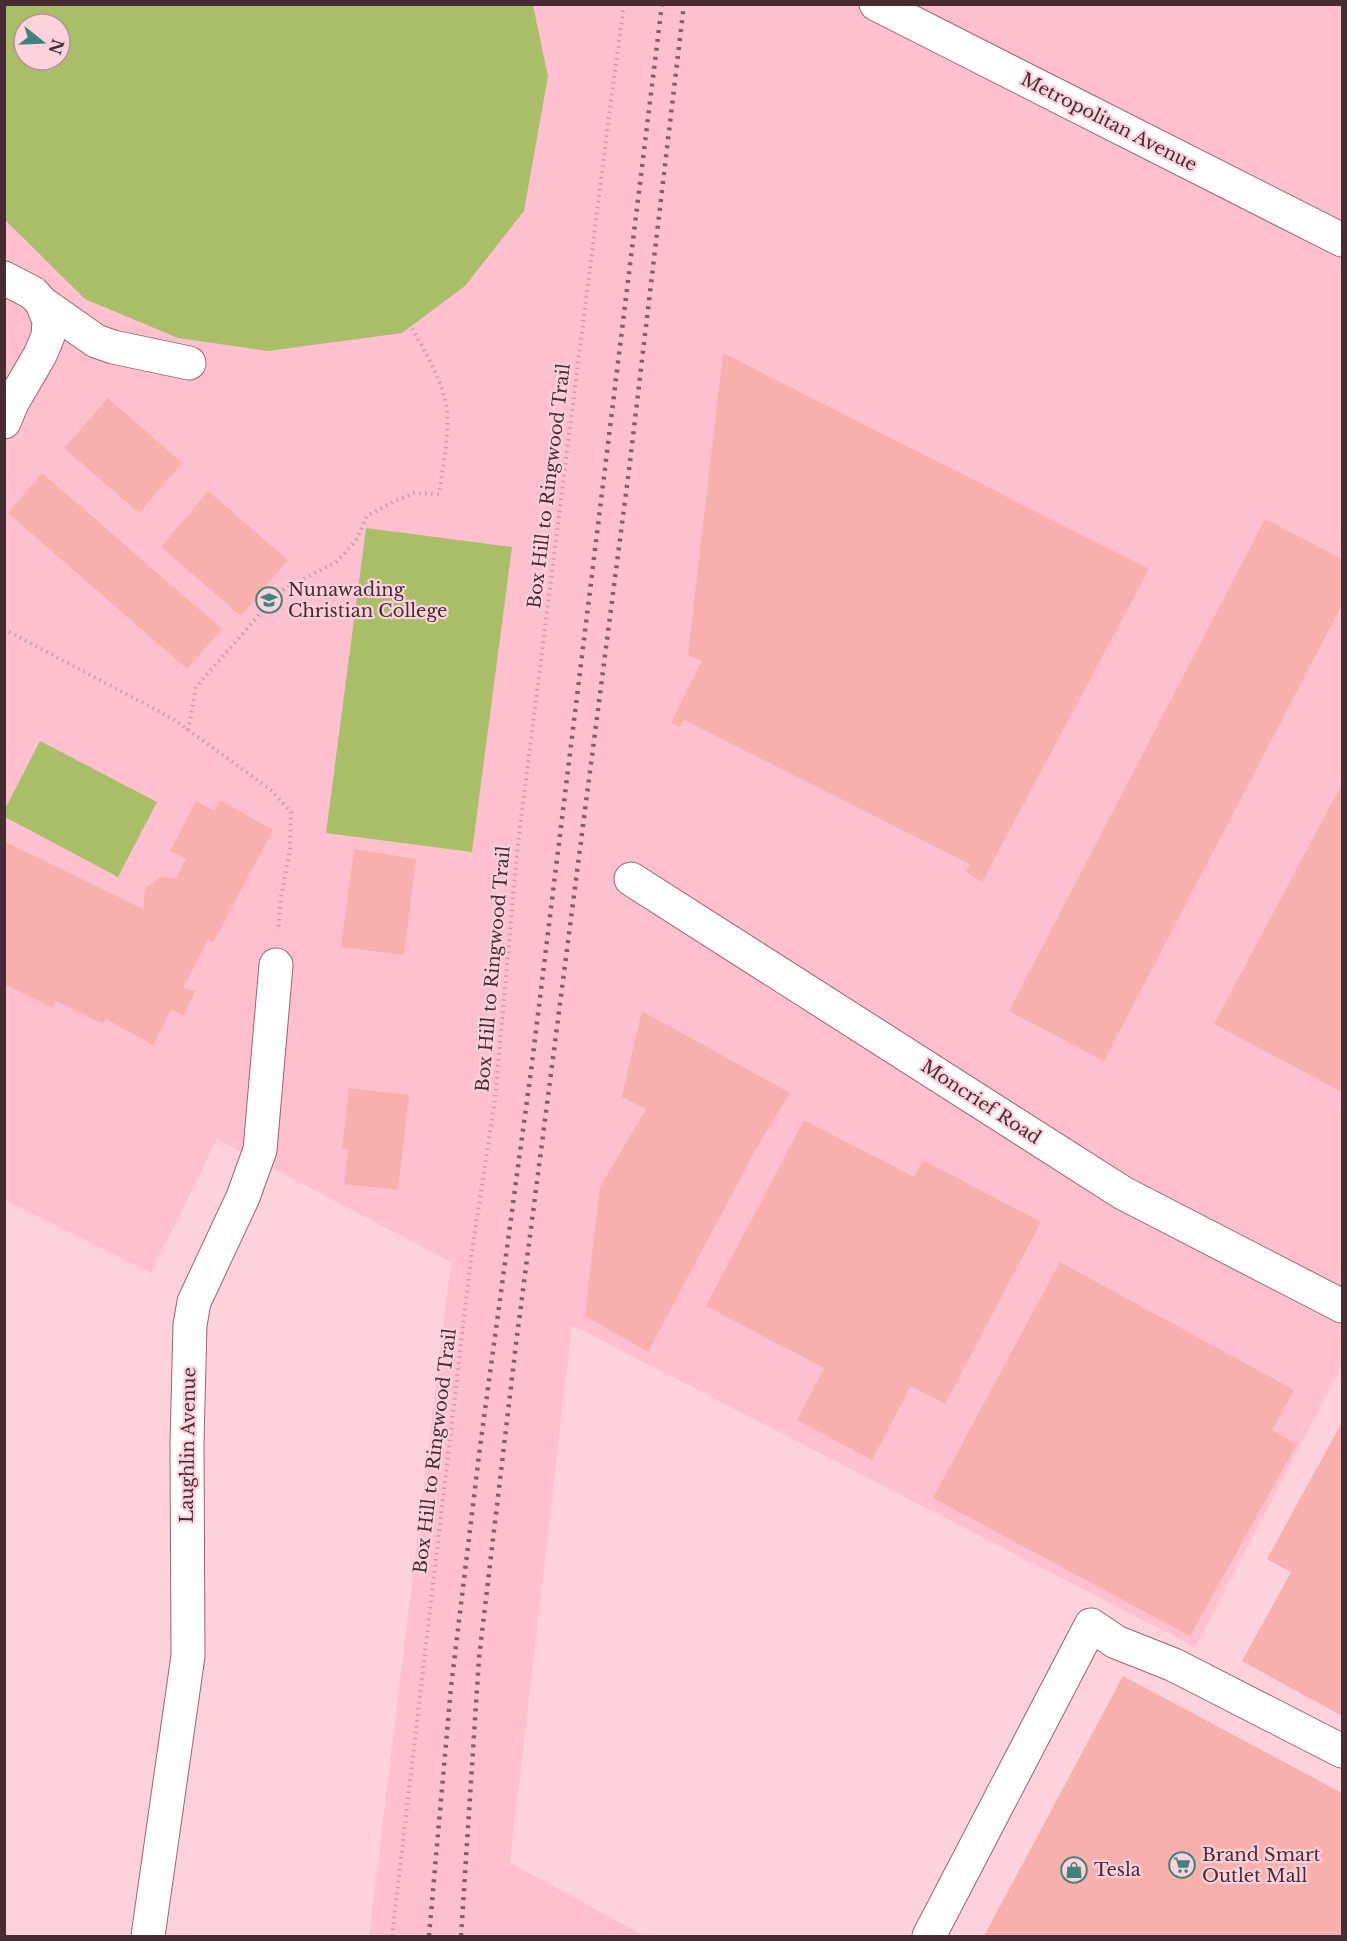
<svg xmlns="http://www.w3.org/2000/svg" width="1347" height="1941" font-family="'Libre Baskerville',serif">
<rect width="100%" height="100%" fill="#fdd2dd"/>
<path fill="#febfcf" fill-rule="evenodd" d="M4,5H1342V1365L1195,1647L572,1325L510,1863L645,1936H369L451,1262L217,1139L151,1273L5,1200ZM24,24H60V60H24Z"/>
<g fill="#a8bf68" fill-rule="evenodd">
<path d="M5,4L533,5L548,76L524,211L465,286L402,333L268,351L178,338L85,299L5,220ZM24,24H60V60H24Z"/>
<polygon points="366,528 512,547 472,852 326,833"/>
<polygon points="40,741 157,802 118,877 5,817 5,809"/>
</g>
<g fill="#f8b0ad">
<polygon points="723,353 1149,569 982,882 966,872 970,864 684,720 680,727 671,722 702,661 688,655"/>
<polygon points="108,398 182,463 139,513 64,448"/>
<polygon points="42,473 222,629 187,669 8,513"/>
<polygon points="208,491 288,560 241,616 161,547"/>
<polygon points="1265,519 1342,559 1342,605 1104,1061 1009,1011"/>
<polygon points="1342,784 1342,1092 1214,1024"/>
<polygon points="220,800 273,830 213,943 208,940 183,988 195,991 184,1016 171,1009 153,1045 106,1019 103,1024 57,1001 53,1008 4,984 4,841 143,909 145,889 160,877 176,879 186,859 170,851 196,801 214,811"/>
<polygon points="354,849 416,859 404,955 341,947"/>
<polygon points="642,1011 790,1093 756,1149 648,1352 585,1316 600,1187 646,1109 622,1097"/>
<polygon points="349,1088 409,1095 398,1190 344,1184 348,1150 342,1149"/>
<polygon points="804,1120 914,1177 923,1160 1041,1222 945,1404 911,1386 872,1460 797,1420 824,1368 706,1306"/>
<polygon points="1060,1262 1294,1390 1272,1430 1297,1444 1190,1636 933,1498"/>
<polygon points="1342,1422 1342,1716 1242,1661 1291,1572 1267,1559"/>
<polygon points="1123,1676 1342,1793 1342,1936 984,1936"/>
</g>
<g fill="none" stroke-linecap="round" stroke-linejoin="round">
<g stroke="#a06173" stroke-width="35">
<g id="minor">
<polyline points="876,4 1342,240"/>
<polyline points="4,278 33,293 42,303 49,321 48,336 40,355 12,403 4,422"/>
<polyline points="42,303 96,341 113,347 189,363"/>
<polyline points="631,879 1123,1193 1342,1306"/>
<polyline points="148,1936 188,1656 187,1442 190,1325 194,1302 243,1197 260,1150 276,965"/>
<polyline points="929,1936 1091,1625 1116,1642 1174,1665 1342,1751"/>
</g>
</g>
<g stroke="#c49ea8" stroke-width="4" stroke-dasharray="1.5 4.5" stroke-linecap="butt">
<polyline points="4,629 173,719 270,789 291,812 290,849 281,898 278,931"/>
<path d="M188,730L196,687L279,592L336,562L346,552L356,540L367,516L395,501L414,493L439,494C443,466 449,438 447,410C444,384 425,351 412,328"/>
<polyline points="392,1936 471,1258 495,1099 518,843 609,116 624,4"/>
</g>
<use href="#minor" stroke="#fff" stroke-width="33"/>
<g stroke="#805f68" stroke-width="4.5" stroke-dasharray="3 6" stroke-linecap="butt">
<polyline points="429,1936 451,1687 480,1447 531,1071 662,4"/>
<polyline points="461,1936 479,1658 516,1344 630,462 684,4"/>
</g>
</g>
<defs>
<g id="school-ring" transform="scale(1.35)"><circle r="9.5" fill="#fdd2dd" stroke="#408479" stroke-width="1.5"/><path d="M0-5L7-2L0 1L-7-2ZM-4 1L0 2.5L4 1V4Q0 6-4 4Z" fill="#408479"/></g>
<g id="supermarket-ring" transform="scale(1.35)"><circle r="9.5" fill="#fdd2dd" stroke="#408479" stroke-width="1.5"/><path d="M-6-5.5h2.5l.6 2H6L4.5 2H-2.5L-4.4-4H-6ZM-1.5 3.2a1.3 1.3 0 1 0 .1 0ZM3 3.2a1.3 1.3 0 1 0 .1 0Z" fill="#408479"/></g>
<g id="shop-ring" transform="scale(1.35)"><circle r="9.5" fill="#fdd2dd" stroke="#408479" stroke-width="1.5"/><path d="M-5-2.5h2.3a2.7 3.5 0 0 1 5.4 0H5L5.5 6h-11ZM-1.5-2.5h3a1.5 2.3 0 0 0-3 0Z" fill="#408479"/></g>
</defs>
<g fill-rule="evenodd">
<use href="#school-ring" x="269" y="600"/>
<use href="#supermarket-ring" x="1182" y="1865"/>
<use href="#shop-ring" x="1074" y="1870"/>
</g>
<g text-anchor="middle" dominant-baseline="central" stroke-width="4.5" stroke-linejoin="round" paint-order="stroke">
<g font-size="18" fill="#482c34" stroke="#fdd2dd">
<text transform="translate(1109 122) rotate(27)">Metropolitan Avenue</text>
<text transform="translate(549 486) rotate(-83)">Box Hill to Ringwood Trail</text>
<text transform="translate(493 969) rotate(-85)">Box Hill to Ringwood Trail</text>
<text transform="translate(981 1102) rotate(33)">Moncrief Road</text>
<text transform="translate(188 1445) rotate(-89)">Laughlin Avenue</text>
<text transform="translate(435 1451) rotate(-83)">Box Hill to Ringwood Trail</text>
</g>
<g font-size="18" fill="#482c34" stroke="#fdd2dd" text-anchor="start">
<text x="288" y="590">Nunawading<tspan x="288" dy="21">Christian College</tspan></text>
<text x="1202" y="1855">Brand Smart<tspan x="1202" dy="21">Outlet Mall</tspan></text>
<text x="1094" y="1870">Tesla</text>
</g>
</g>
<rect width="1347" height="1941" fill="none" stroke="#482c34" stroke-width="12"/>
<g transform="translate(42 42) rotate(108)"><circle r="28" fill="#fdd2dd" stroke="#b59099" stroke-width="1.5"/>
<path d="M0-4.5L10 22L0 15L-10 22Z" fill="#408479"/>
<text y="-9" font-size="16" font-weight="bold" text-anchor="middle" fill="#482c34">N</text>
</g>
</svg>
